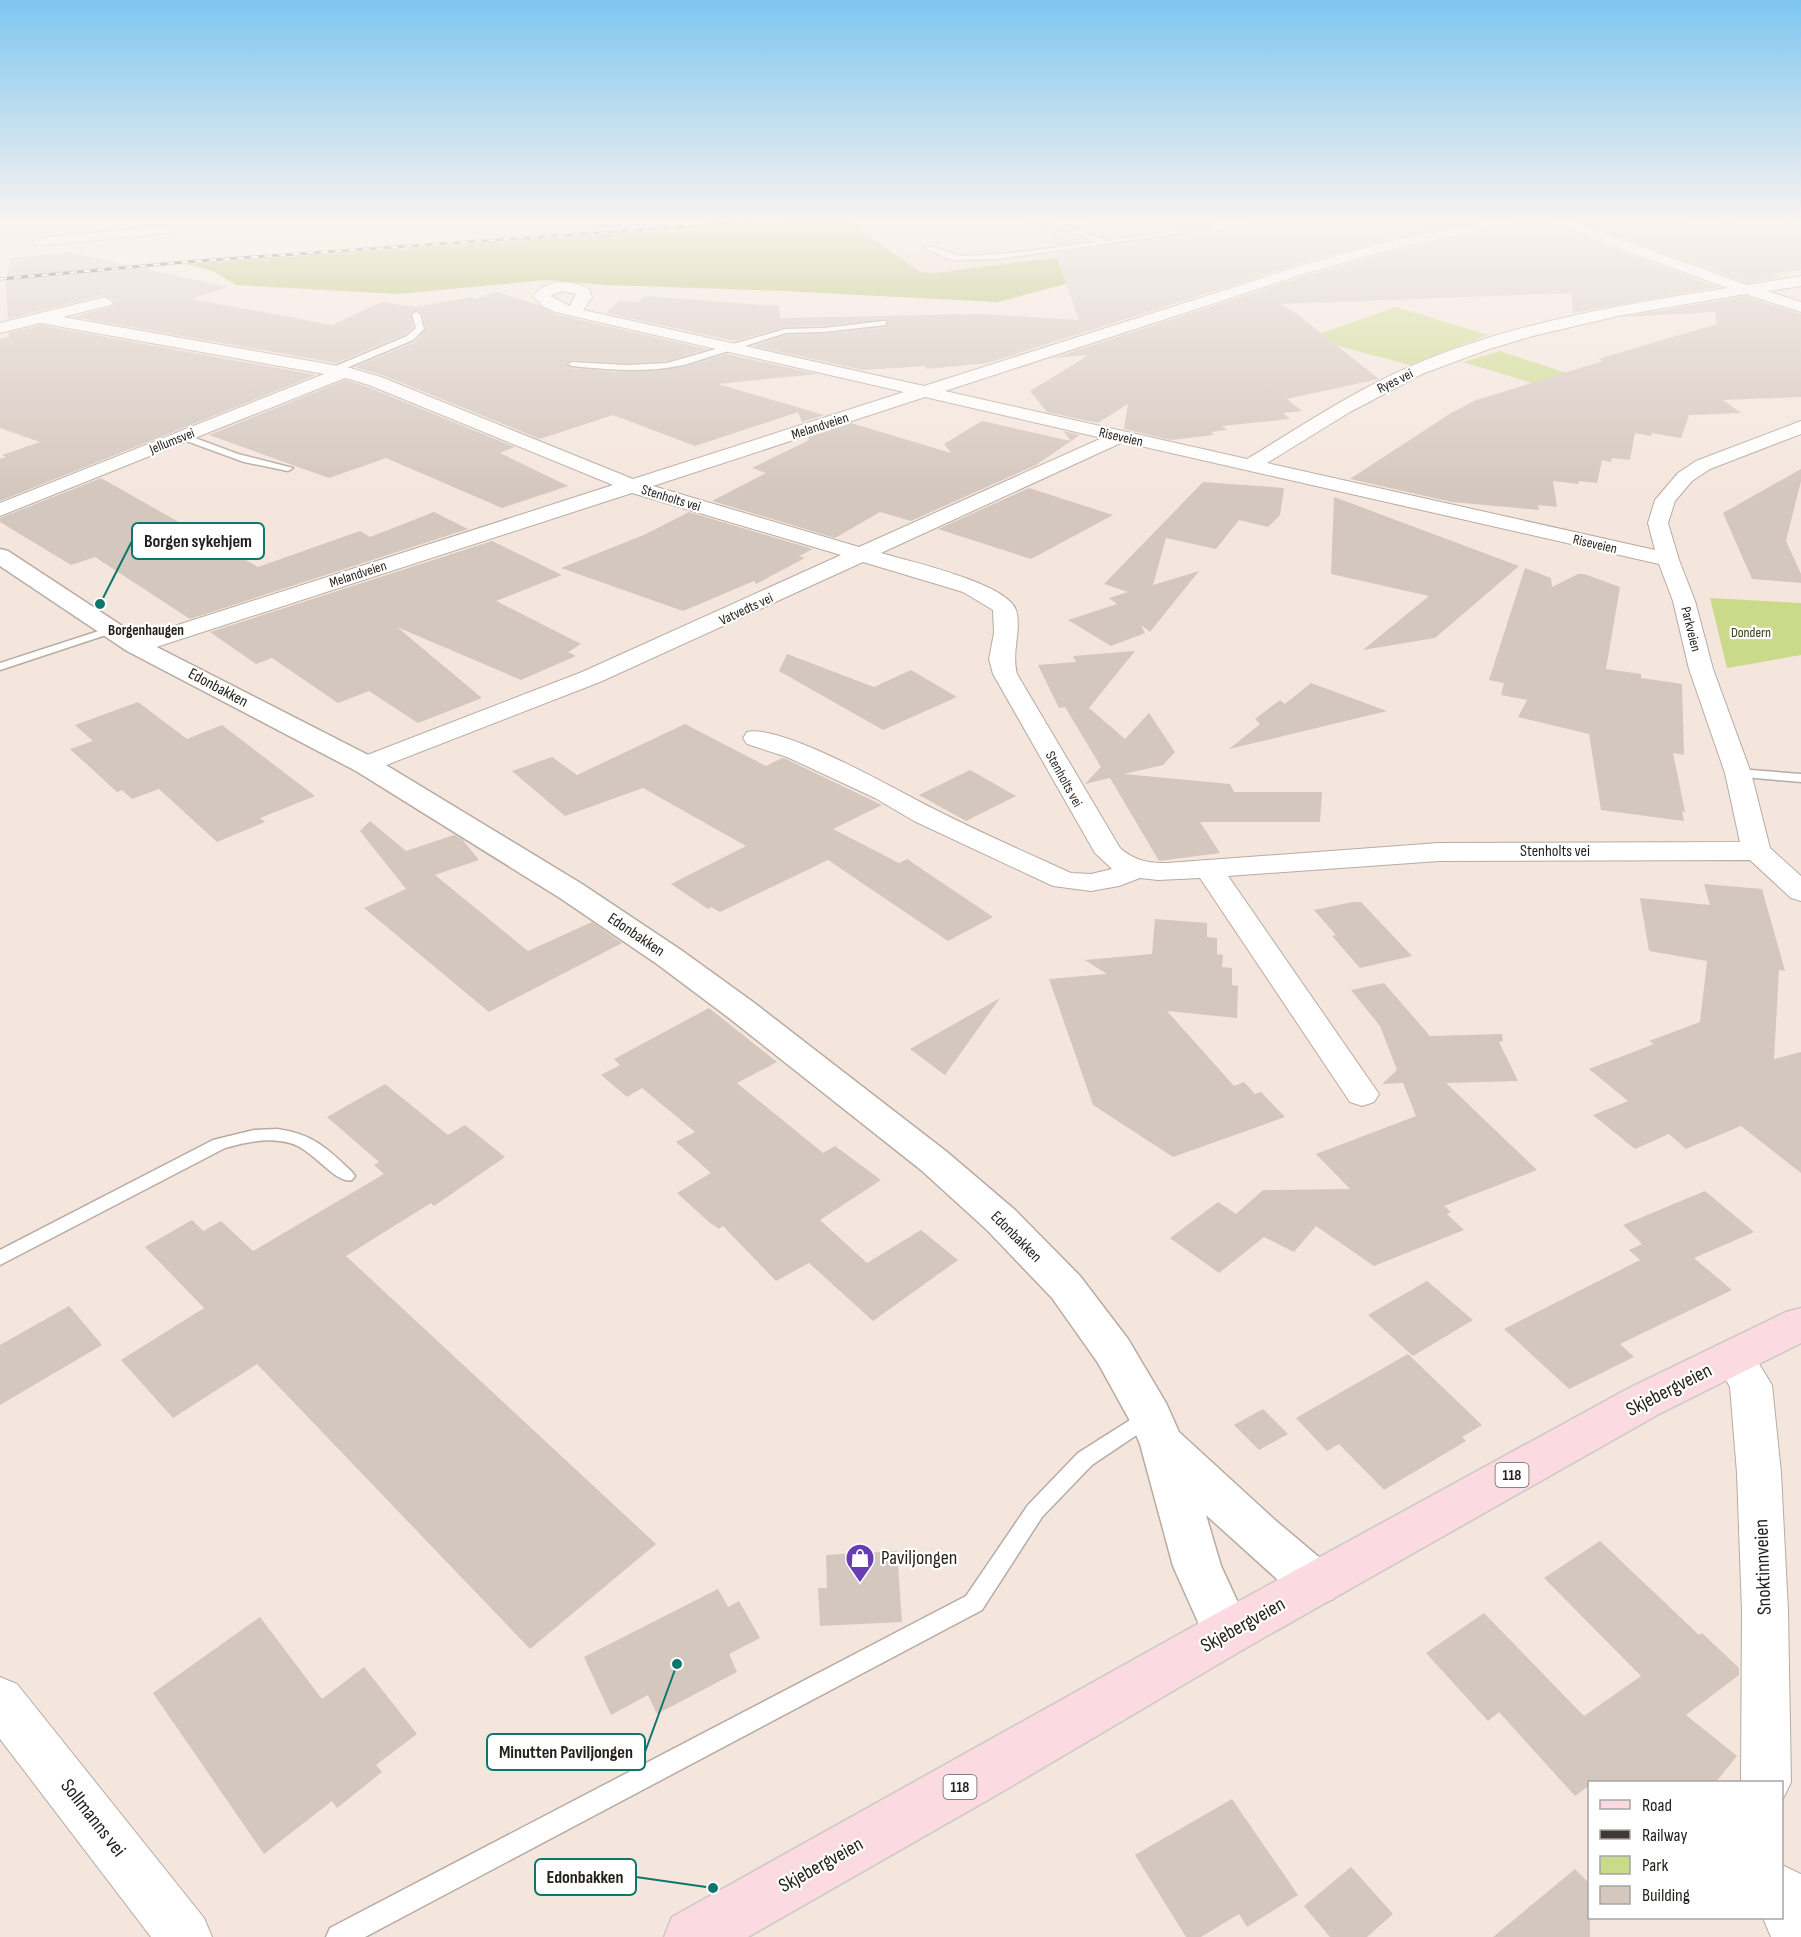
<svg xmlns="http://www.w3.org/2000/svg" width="1801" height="1937" font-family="'Sofia Sans Condensed',sans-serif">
<rect width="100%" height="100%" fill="#f4e6dd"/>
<g fill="#ecd8ca">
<polygon points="0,221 44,221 25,245 0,248"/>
<polygon points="847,221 1195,221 1208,224 1237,243 936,273 920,272"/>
</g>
<g fill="#cbda89">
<polygon points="1396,307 1488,335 1410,365 1308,338"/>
<polygon points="1500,351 1615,389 1585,399 1463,362"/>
<polygon points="1710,598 1801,603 1801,655 1727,668"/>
</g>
<polygon fill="#a9b858" points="802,221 847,221 920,272 936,273 1176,242 1203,247 998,302 783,291 608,285 546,280 398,294 236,285 213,271 185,264"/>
<g fill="#d4c7be">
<polygon points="1105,221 1215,221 1206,225 1105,239 1066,224"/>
<polygon points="1246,221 1478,221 1393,238 1299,264 988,363 926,369 925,366 863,370 753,346 786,335 824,334 886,327 888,321 886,319 824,326 785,327 734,341 606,313 618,301 639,302 645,296 779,306 780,318 981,314 1079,320 1055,253 1209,231 1215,234 1243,226"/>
<polygon points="1517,221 1550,221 1553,226 1718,287 1573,313 1572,293 1281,304 1298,315 1379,379 1287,399 1302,411 1283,413 1290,419 1222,426 1227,430 1211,432 1214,435 1171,440 1124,429 1128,404 1098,423 1047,412 1030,391 1089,355 1053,358 1311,274 1397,250 1508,227"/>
<polygon points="1577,221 1685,221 1700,226 1729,221 1745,225 1787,222 1801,226 1801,270 1771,274 1780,277 1747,283"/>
<polygon points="1047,229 1067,233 1087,241 1053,246"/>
<polygon points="69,252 228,287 191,299 332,325 382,302 415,307 472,297 475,299 497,292 539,305 554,314 707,349 667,361 627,363 572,360 566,363 571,368 614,372 656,371 684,367 727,354 817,374 718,384 824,415 802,422 798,412 695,446 613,415 540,439 382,375 355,367 415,342 426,328 422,313 417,310 410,313 413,327 406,334 336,363 74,317 113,306 114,300 104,295 8,319 6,279 11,258"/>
<polygon points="1745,296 1801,314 1801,397 1723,400 1741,413 1689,415 1681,438 1652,433 1651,436 1635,433 1630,460 1612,458 1611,462 1602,460 1597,483 1579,481 1578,484 1553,481 1557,507 1538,505 1539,510 1452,502 1350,479 1451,413 1476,400 1603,361 1598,359 1717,324 1715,312 1624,317"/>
<polygon points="40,325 316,375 0,501 0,459 6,457 2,455 40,442 0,428 0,339 9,337 9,333"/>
<polygon points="345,380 368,387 515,447 500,453 568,486 502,508 386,458 329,478 209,435"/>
<polygon points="982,421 1071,441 1063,431 1080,435 1036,465 911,521 880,512 835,538 712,501 766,473 752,468 809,440 808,437 851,423 951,453 944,444"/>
<polygon points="1801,469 1801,481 1786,541 1801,574 1801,583 1752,579 1723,513"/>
<polygon points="101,478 258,567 360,531 370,537 434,512 468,529 190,619 95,557 71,565 0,522 0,518"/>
<polygon points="1203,482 1284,488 1280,515 1268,527 1239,520 1216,549 1166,538 1153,585 1199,571 1150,632 1141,625 1145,633 1111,646 1068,620 1117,604 1109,598 1128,592 1104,584"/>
<polygon points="1029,488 1113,515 1031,559 938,529"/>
<polygon points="1334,497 1519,566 1435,638 1363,650 1429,596 1331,574"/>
<polygon points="689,512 813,549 799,556 805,558 756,584 754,581 683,611 561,568 646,534"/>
<polygon points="492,541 562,575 496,601 581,644 568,652 576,656 521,680 397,627 482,698 418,723 369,691 338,703 272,658 256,664 210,632"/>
<polygon points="1525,568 1551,578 1552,587 1578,574 1584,574 1620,587 1606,669 1641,674 1641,678 1682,684 1684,755 1673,753 1685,812 1682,811 1684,821 1601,810 1589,734 1518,717 1527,700 1501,695 1504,683 1489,680"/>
<polygon points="1135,651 1089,708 1125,739 1149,713 1175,752 1163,765 1124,774 1230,784 1234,792 1322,792 1320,822 1200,822 1220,853 1159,861 1110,778 1085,784 1101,767 1065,707 1059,708 1038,665 1076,662 1073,656"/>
<polygon points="787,654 874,687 911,670 957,697 883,730 779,671"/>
<polygon points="1311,683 1387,711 1229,749 1260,724 1255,719 1280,700 1285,704"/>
<polygon points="138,702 187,739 222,725 315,796 260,818 265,822 217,842 159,789 132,799 122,790 117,792 70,749 93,741 75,725"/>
<polygon points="685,724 766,766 782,758 786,759 882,805 833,829 899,863 907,859 993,917 948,941 828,860 720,912 711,907 708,909 671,884 746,846 643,788 565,816 512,771 552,757 577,775"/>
<polygon points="970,770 1016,796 966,821 919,795"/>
<polygon points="370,821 406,851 454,835 462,839 479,860 435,875 528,951 592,922 622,943 489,1012 364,908 406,889 360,831"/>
<polygon points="1704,884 1762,889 1785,971 1779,970 1774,1059 1801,1052 1801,1173 1741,1126 1686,1149 1669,1134 1635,1149 1593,1115 1628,1101 1589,1069 1654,1044 1649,1041 1700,1022 1707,961 1649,951 1640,898 1710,905"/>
<polygon points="1353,902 1361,902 1412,956 1360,968 1332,936 1336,935 1314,910"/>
<polygon points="1155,919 1207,923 1207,937 1217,938 1217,954 1223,955 1222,967 1232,968 1232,985 1238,986 1237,1018 1167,1011 1234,1086 1244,1082 1255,1094 1261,1092 1285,1117 1173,1157 1093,1105 1049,979 1107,974 1085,960 1152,954"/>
<polygon points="1384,983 1430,1036 1502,1034 1503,1041 1499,1042 1518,1081 1446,1083 1537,1170 1444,1206 1451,1212 1447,1214 1464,1230 1374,1266 1316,1226 1294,1252 1264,1237 1219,1273 1170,1238 1218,1202 1236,1214 1263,1190 1350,1189 1316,1154 1416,1116 1403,1083 1382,1084 1397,1070 1380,1026 1351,990"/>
<polygon points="1000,998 945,1075 910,1049"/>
<polygon points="709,1008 777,1062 737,1083 823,1153 835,1146 881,1180 820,1220 867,1263 921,1230 958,1260 873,1321 809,1263 776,1281 723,1226 719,1229 709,1222 677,1193 711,1173 676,1142 695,1132 642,1088 627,1097 601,1075 620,1065 614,1059"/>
<polygon points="385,1084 448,1135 465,1125 505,1157 434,1206 431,1203 346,1256 656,1544 530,1649 257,1364 173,1418 121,1360 204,1308 145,1247 192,1220 203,1231 221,1221 253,1251 384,1174 374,1165 379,1162 327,1117"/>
<polygon points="1705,1191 1754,1232 1694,1258 1732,1290 1620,1344 1634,1357 1569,1389 1504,1329 1640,1260 1629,1250 1642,1244 1623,1225"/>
<polygon points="1427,1281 1473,1320 1413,1356 1368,1315"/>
<polygon points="69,1306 102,1345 0,1405 0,1345"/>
<polygon points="1408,1354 1482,1425 1462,1437 1466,1441 1384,1490 1339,1444 1327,1451 1296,1418"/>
<polygon points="1263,1409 1288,1434 1259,1450 1234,1425"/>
<polygon points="1600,1541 1699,1635 1702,1633 1739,1668 1739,1675 1686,1715 1737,1756 1716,1782 1590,1782 1590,1785 1575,1796 1499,1712 1488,1721 1426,1653 1484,1613 1584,1716 1641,1676 1544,1578"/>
<polygon points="897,1551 902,1622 820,1626 818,1588 827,1588 826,1555"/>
<polygon points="718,1589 728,1607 739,1601 760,1638 729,1654 737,1672 657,1714 648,1695 611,1715 584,1657"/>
<polygon points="260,1617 322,1699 364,1667 417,1734 376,1765 382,1772 337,1808 332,1801 264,1854 153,1693"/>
<polygon points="1232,1799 1298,1895 1247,1927 1239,1914 1201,1937 1186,1937 1135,1855"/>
<polygon points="1351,1867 1393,1914 1367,1937 1330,1937 1304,1906"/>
<polygon points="1575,1869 1590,1884 1590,1937 1493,1937"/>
</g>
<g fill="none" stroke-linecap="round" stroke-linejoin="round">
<g stroke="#b7aba2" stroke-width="3">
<g id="service">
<path d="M1021,221L1070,227L1105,241L1214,226L1217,228L998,259L952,260L924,248C933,243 951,256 963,256C1008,255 1052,248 1096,242L1068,231Z"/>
<polygon points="0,243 4,244 5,245 0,247"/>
<polygon points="416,312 420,314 424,329 413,340 337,372 331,372 331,368 407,336 416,328 412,314"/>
<path d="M883,321H886V325L824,332L786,333L684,365C647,373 609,370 572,366L568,364L572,362L627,365L667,363L785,329L824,328Z"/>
<polygon points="181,435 187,435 238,454 293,468 288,471 244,462 181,439"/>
<polygon points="111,627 117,630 115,632 0,670 0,663"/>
<polygon points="1738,769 1801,774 1801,782 1733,776 1732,773 1733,770"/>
<path d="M277,1129C313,1134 327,1148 352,1172L355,1176L352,1180C336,1185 313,1149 290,1143C269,1137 246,1142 225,1148L0,1265V1250L213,1140L254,1130Z"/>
<polygon points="1149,1408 1156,1410 1159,1416 1156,1422 1092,1465 1042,1517 982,1610 365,1937 326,1937 330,1928 966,1596 1028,1505 1078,1453"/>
</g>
</g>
<g stroke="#b7aba2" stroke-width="2">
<g id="minor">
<polygon points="1223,221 1244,221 1242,224 1214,232 1207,228 1209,225"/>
<path d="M1488,221H1515L1508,225L1396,248L1310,272L945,391L1247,459C1300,427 1352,392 1409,367C1509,323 1620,305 1727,288L1554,224L1552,221H1571L1747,285L1801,276V286L1767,291L1801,302V312L1745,294L1618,316L1533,336L1489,349L1422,374L1350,412L1267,463L1655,550L1648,523L1655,500L1678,473L1696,461L1801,421V434L1710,469L1692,481L1675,501L1668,523L1679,560L1695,601L1713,669L1751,773L1770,848L1801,876V901L1791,898L1750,860L1439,861L1228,876L1379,1094L1374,1102L1362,1106L1350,1102L1200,878L1158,880L1140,878L1119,886L1091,891L1053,886L914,821L875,798L787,757L747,744L743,738L747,732C783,724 898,791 934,809C979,832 1025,852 1071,873L1091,874L1112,869L1095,853L993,674L989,659L994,633L993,610L963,592L863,562L600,682L366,773L357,771L353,765L357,759L582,672L841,555L632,493L144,651L136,653L128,651L124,646L128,641L613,485L369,385L345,378L0,516V503L324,374L40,323L0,333V323L105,297L113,302L111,305L63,317L350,368L381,377L633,479L904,392L555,312L544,307L533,296C546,279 571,279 589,289L592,297L583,310L924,386L1300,266L1394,240ZM562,291L576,294L570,306L550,296ZM925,397L1102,438L859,547L653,486ZM1123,442L1659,564L1673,601L1689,669L1725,773L1740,842L1439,843L1167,863C1148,863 1135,861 1120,848L1017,674C1011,651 1022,631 1016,610C1007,583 908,561 881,553Z"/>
<polygon points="165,226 172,230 170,233 38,246 31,242 38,238"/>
<polygon points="1734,1341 1748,1346 1772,1385 1781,1473 1788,1611 1791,1782 1782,1801 1782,1782 1741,1782 1742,1611 1737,1473 1730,1387 1714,1357 1720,1346"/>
<polygon points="0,1677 17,1684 204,1918 212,1937 151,1937 0,1739"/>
<polygon points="1782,1865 1801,1874 1801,1937 1771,1937 1763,1918 1782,1918"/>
</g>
</g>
<g stroke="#b7aba2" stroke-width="3">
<polygon id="tertiary" points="0,549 8,551 145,641 376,759 582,884 681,950 753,1002 947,1152 1015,1210 1080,1276 1128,1339 1166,1403 1179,1432 1275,1520 1333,1569 1340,1584 1333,1599 1316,1606 1299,1599 1206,1515 1221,1566 1252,1633 1244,1649 1227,1656 1210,1649 1173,1566 1140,1444 1130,1421 1098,1363 1052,1298 987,1230 921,1170 729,1018 657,964 560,898 356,771 127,651 0,566"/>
</g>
<g stroke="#cac9c8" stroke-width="3">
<polygon id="primary" points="1801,1308 1801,1343 1659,1414 1244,1649 1000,1793 748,1937 664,1937 672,1917 1210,1617 1629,1388 1786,1312"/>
</g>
<use href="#service" fill="#fff" fill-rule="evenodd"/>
<use href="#minor" fill="#fff" fill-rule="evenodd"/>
<use href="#tertiary" fill="#fff" fill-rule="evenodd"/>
<use href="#primary" fill="#fcdae2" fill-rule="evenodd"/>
<g stroke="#3f3a35" stroke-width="3">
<polyline id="rail" points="0,279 197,261 767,221"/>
</g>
<use href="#rail" stroke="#fff" stroke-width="2" stroke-dasharray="7" stroke-linecap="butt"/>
</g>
<linearGradient id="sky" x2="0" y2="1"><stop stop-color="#7ec6f0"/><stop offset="0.45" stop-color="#faf4f0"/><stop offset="1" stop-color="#faf4f0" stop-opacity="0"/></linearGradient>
<rect width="1801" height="492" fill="url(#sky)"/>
<defs>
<g id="shop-pin" transform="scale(1.5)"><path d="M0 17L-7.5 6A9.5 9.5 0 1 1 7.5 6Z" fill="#693cb4" stroke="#fff"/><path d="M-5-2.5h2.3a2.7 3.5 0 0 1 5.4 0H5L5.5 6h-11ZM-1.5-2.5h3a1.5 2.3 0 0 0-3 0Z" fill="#fff"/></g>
</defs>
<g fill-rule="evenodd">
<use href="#shop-pin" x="860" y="1558"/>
</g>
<g text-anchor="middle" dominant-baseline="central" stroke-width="4.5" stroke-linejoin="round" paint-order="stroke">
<g font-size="14" fill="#231f1b" stroke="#fff">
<text transform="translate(1395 381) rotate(-26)">Ryes vei</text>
<text transform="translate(820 426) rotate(-18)">Melandveien</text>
<text transform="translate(1121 437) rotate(13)">Riseveien</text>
<text transform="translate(172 441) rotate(-22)">Jellumsvei</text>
<text transform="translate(671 498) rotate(17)">Stenholts vei</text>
<text transform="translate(1595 544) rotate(13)">Riseveien</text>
<text transform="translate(358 574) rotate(-18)">Melandveien</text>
<text transform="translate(746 609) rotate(-25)">Vatvedts vei</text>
<text transform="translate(1691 629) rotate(76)">Parkveien</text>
<text transform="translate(1064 779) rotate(61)">Stenholts vei</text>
</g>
<g font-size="14" fill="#363c13" stroke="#fff">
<text x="1751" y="632">Dondern</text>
</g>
<g font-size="15" font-weight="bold" fill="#231f1b" stroke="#fff">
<text x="146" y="630">Borgenhaugen</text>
</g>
<g fill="#fff" stroke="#65625f" stroke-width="1.5">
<rect x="1495.5" y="1463" width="33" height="24" rx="4.5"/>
<rect x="943.5" y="1775" width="33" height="24" rx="4.5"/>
</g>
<g font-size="15" font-weight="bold" fill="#231f1b">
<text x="1512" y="1475">118</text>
<text x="960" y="1787">118</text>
</g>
<g font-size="16" fill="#231f1b" stroke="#fff">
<text transform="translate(218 688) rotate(28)">Edonbakken</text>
<text x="1555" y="851">Stenholts vei</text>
<text transform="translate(636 935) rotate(34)">Edonbakken</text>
<text transform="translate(1016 1237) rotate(45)">Edonbakken</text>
</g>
<g font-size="20" fill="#231f1b" stroke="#fff">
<text transform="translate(1669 1390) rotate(-27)">Skjebergveien</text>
<text transform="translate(1763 1567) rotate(-92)">Snoktinnveien</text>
<text transform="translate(1243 1625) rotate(-29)">Skjebergveien</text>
<text transform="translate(93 1818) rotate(52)">Sollmanns vei</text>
<text transform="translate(821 1865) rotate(-29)">Skjebergveien</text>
</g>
<g font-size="20" fill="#231f1b" stroke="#fff" text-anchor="start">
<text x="881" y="1558">Paviljongen</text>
</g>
</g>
<path fill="none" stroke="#0f766e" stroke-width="2" d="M100 604L132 541M677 1664L645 1752M713 1888L636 1877"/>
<g fill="#0f766e" stroke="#fff" stroke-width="2">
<circle cx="100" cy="604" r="6"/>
<circle cx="677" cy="1664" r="6"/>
<circle cx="713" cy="1888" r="6"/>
</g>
<g fill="#fff" stroke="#0f766e" stroke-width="2">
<rect x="132" y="523" width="132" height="36" rx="6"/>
<rect x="487" y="1734" width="158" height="36" rx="6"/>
<rect x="535" y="1859" width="101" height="36" rx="6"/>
</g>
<g font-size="18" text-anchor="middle" font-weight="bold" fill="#231f1b">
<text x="198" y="547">Borgen sykehjem</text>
<text x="566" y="1758">Minutten Paviljongen</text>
<text x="585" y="1883">Edonbakken</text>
</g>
<rect x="1588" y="1781" width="195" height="138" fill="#ffffff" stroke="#a7a5a4" stroke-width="1.5"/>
<rect x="1600" y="1800" width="30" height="9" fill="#fcdae2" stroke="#a7a5a4" stroke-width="1.5"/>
<text x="1642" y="1811" font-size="18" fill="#231f1b">Road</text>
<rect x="1600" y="1830" width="30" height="9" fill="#3f3a35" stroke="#a7a5a4" stroke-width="1.5"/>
<text x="1642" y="1841" font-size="18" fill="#231f1b">Railway</text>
<rect x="1600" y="1856" width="30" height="18" fill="#cbda89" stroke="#a7a5a4" stroke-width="1.5"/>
<text x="1642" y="1871" font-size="18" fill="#231f1b">Park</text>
<rect x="1600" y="1886" width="30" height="18" fill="#d4c7be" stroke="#a7a5a4" stroke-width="1.5"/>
<text x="1642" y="1901" font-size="18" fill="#231f1b">Building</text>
</svg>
